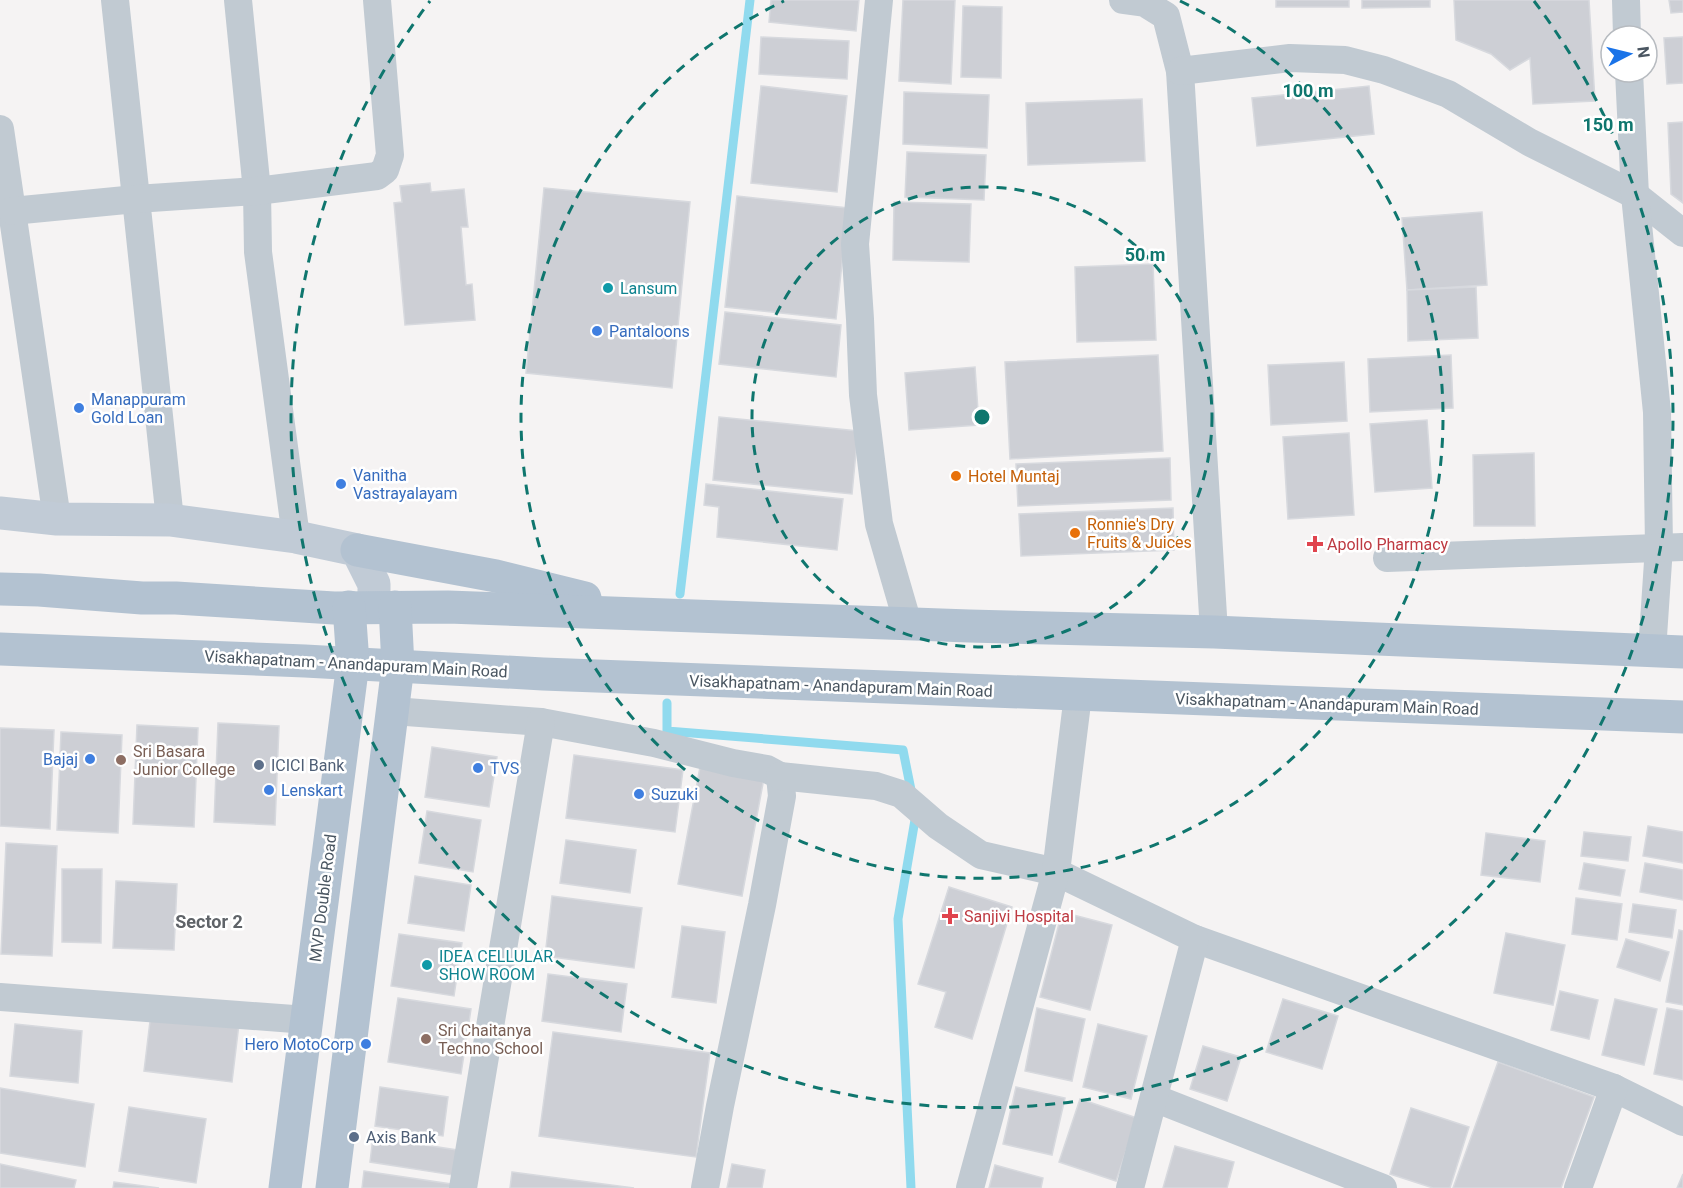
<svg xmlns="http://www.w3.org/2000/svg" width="1683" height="1188" font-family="Roboto,sans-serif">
<rect width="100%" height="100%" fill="#f5f3f3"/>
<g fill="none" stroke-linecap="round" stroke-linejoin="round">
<g stroke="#90daee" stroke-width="9">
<polyline points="680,594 750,0"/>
<polyline points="667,703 667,731 903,750 912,795"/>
<polyline points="911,1188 898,919 916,814"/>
</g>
</g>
<g fill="#cdcfd5" stroke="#d7d9de" stroke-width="1.5">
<polygon points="771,0 859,0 856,31 769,22"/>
<polygon points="903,0 955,0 951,84 899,81"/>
<rect x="1276" y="0" width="73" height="7"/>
<polygon points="1362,0 1430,0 1430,7 1362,8"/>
<polygon points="1454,0 1589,0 1595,101 1533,104 1530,58 1510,70 1491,54 1456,40"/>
<polygon points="1669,0 1683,0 1683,12 1671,13"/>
<polygon points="963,6 1002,7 1001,78 961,77"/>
<polygon points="761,37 849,41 847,79 759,74"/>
<polygon points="1683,37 1683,83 1667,84 1664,38"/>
<polygon points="761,86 847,96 837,192 751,183"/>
<polygon points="1369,86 1374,134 1257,146 1252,98"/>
<polygon points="904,92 989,95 987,148 903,144"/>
<polygon points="1142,99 1145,161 1028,165 1026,103"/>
<polygon points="1683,122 1683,203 1671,194 1668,123"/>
<polygon points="907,152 986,155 984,200 905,197"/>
<polygon points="430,183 431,192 464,189 468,227 461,227 466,285 472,284 475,320 405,325 394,203 402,202 400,186"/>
<polygon points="544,188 690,202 672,388 526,373"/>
<polygon points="737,196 848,208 836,319 725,307"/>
<polygon points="894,202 971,204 969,262 893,260"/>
<polygon points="1482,212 1487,285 1407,290 1402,218"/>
<polygon points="1153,264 1156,340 1077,342 1075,267"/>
<polygon points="1476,287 1478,338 1408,341 1407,290"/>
<polygon points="725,312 841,325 836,377 719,364"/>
<polygon points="1158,355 1163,451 1010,459 1005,362"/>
<polygon points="1451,355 1453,408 1370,412 1368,359"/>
<polygon points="1344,362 1347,421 1271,425 1268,365"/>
<polygon points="975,367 979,425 909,430 905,373"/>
<polygon points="719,417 858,431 852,494 713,480"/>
<polygon points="1427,420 1432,488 1375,492 1370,424"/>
<polygon points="1349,433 1354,515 1288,519 1283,437"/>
<polygon points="1534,453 1535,526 1474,526 1473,455"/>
<polygon points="1170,458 1171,500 1018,506 1016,464"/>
<polygon points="706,484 843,499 837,550 717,537 719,507 704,505"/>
<polygon points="1173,508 1174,550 1021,556 1019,514"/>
<polygon points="218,723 279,726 275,825 214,822"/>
<polygon points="137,725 198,728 194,827 133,824"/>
<polygon points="0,728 54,730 50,829 0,826"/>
<polygon points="61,732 122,735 118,833 57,830"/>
<polygon points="432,747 497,757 489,807 425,797"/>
<polygon points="574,755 683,770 675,832 566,818"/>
<polygon points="700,767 764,778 742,896 678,884"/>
<polygon points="427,811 481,820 473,872 419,863"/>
<polygon points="1648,826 1683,832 1683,863 1643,856"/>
<polygon points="1584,832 1631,837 1628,861 1581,856"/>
<polygon points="1486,833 1545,841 1540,882 1481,875"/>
<polygon points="566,840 636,850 630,893 560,883"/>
<polygon points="6,843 57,846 52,956 1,954"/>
<polygon points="1584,863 1625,870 1620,896 1579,889"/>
<polygon points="1645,863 1683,870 1683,900 1640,892"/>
<polygon points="62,869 102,869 101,943 62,942"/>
<polygon points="415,876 471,885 464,931 408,923"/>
<polygon points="116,881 177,884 174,950 113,948"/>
<polygon points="949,887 1012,907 972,1039 935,1027 946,992 918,984"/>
<polygon points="552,896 642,908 634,968 545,956"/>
<polygon points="1576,898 1622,904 1617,940 1572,934"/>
<polygon points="1633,904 1676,910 1672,938 1629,932"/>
<polygon points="1062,912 1112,925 1090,1010 1040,997"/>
<polygon points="682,926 725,932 716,1003 672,997"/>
<polygon points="1679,930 1683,931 1683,1005 1666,1002"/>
<polygon points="1506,933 1565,945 1553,1005 1494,993"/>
<polygon points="399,934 462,943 454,996 391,986"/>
<polygon points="1626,939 1669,952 1660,981 1617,967"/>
<polygon points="548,974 627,984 621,1032 542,1021"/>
<polygon points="1560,991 1598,1000 1589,1039 1551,1030"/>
<polygon points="398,998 471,1009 461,1074 388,1062"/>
<polygon points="1283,999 1338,1016 1322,1069 1266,1052"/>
<polygon points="1615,999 1657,1009 1644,1065 1602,1055"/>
<polygon points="1037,1008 1085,1019 1072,1081 1025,1071"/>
<polygon points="1667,1008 1683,1011 1683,1080 1654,1074"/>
<polygon points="151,1013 239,1024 232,1082 144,1071"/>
<polygon points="15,1024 82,1031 78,1083 10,1076"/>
<polygon points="1098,1024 1147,1036 1131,1099 1083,1087"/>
<polygon points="553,1032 710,1053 696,1157 539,1136"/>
<polygon points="1203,1046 1241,1057 1227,1101 1190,1089"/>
<polygon points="1498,1062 1594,1097 1561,1188 1453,1188"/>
<polygon points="380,1087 448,1097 443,1136 375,1126"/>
<polygon points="1016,1087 1065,1098 1052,1155 1003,1144"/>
<polygon points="0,1088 94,1104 85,1167 0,1153"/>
<polygon points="1080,1099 1137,1118 1116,1181 1059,1162"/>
<polygon points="129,1107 206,1119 196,1183 119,1171"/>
<polygon points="1411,1108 1469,1127 1450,1188 1433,1188 1390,1174"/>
<polygon points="373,1137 457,1150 453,1175 370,1162"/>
<polygon points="1175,1146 1234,1162 1227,1188 1163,1188"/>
<polygon points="0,1164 76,1180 74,1188 0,1188"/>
<polygon points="732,1164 765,1170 762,1188 727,1188"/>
<polygon points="995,1165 1043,1178 1041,1188 989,1188"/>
<polygon points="364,1171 451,1184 451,1188 362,1188"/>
<polygon points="512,1172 634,1188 510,1188"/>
<polygon points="1683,1174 1683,1188 1677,1188"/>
<polygon points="114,1182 159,1188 113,1188"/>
</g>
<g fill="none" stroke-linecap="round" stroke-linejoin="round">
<g stroke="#c1cad2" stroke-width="28">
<polyline points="115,0 170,520"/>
<polyline points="238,0 257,191 258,252 296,537"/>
<polyline points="879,0 855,244 860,319 863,395 879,524 908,624"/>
<polyline points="1123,0 1145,3 1166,16 1180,71 1214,632"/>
<polyline points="1626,0 1627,36"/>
<polyline points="1180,71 1290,58 1345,60 1384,70 1448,94 1529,142 1635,195 1683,233"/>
<polyline points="1629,72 1635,195 1657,412 1659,547 1652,651"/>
<polyline points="0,129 57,519"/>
<polyline points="12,211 136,199 257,191 377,176 385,170 390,155 377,0"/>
<polyline points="1387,558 1683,547"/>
<polyline points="393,711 541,722 654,743 733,763 767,769 780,776 782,796 762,905 720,1106 705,1188"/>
<polyline points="780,776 876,786 901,794 938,826 981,855 1056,872 1195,939 1614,1088 1683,1122"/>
<polyline points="0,997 307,1020"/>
<polyline points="1154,1098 1383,1188"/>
<polyline points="463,1188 541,722"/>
<polyline points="970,1188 1056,872 1078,695"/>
<polyline points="1130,1188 1195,939"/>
<polyline points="1578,1188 1614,1088"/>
</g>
<polyline stroke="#c1cbd6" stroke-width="33" points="0,513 57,519 170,520 296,537 357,550 374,584 374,607"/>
<g stroke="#b3c2d1" stroke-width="33">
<polyline points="357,550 496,576 585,598"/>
<polyline points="0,589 39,590 142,598 176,598 334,608 448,607 969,626 1214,632 1683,652"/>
<polyline points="0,649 305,661 543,674 1683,717"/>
<polyline points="285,1188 353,663 349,607"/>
<polyline points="332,1188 398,666 395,607"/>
</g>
</g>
<g fill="none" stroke="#0f766e" stroke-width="3" stroke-dasharray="10 8">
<circle cx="982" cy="417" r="230"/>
<path d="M1180 1A461 461 0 1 1 784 1"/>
<path d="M1534 1A691 691 0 1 1 430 1"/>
</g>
<g fill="#0f9aa8" stroke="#fff" stroke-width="2">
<circle cx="608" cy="288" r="6"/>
<circle cx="427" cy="965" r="6"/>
</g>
<g fill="#3f7fe0" stroke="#fff" stroke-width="2">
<circle cx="597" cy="331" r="6"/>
<circle cx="79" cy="408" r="6"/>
<circle cx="341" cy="484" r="6"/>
<circle cx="90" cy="759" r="6"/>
<circle cx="478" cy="768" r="6"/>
<circle cx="269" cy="790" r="6"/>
<circle cx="639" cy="794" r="6"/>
<circle cx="366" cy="1044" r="6"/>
</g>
<g fill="#e8710a" stroke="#fff" stroke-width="2">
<circle cx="956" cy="476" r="6"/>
<circle cx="1075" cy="533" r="6"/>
</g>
<g fill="#e0444e" stroke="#fff" stroke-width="2">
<path d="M1312 535h6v6h6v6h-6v6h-6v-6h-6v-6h6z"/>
<path d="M947 907h6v6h6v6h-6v6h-6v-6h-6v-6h6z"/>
</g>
<g fill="#8d6e63" stroke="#fff" stroke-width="2">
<circle cx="121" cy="760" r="6"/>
<circle cx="426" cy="1039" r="6"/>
</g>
<g fill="#5c6f8a" stroke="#fff" stroke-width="2">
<circle cx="259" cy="765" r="6"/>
<circle cx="354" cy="1137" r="6"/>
</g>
<g text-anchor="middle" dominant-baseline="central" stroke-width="5" stroke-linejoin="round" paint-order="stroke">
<g font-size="16" fill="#0d838f" stroke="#fff" text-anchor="start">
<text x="620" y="288">Lansum</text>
<text x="439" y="956">IDEA CELLULAR<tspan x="439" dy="18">SHOW ROOM</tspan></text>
</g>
<g font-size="16" fill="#366cbe" stroke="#fff" text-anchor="start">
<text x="609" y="331">Pantaloons</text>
<text x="91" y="399">Manappuram<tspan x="91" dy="18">Gold Loan</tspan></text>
<text x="353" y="475">Vanitha<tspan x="353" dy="18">Vastrayalayam</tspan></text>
<text x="78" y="759" text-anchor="end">Bajaj</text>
<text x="490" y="768">TVS</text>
<text x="281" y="790">Lenskart</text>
<text x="651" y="794">Suzuki</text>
<text x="354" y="1044" text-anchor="end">Hero MotoCorp</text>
</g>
<g font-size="16" fill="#c56008" stroke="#fff" text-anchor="start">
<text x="968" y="476">Hotel Muntaj</text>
<text x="1087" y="524">Ronnie's Dry<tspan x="1087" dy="18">Fruits &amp; Juices</tspan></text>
</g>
<g font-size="16" fill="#be3a42" stroke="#fff" text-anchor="start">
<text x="1327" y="544">Apollo Pharmacy</text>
<text x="964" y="916">Sanjivi Hospital</text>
</g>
<g font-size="16" fill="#4a5661" stroke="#fff">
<text transform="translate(356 664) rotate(3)">Visakhapatnam - Anandapuram Main Road</text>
<text transform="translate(841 686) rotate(2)">Visakhapatnam - Anandapuram Main Road</text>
<text transform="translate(1327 704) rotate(2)">Visakhapatnam - Anandapuram Main Road</text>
<text transform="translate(323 898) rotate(-83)">MVP Double Road</text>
</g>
<g font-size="16" fill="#785e54" stroke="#fff" text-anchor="start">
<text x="133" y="751">Sri Basara<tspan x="133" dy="18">Junior College</tspan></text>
<text x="438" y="1030">Sri Chaitanya<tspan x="438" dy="18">Techno School</tspan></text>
</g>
<g font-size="16" fill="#4e5e75" stroke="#fff" text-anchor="start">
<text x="271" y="765">ICICI Bank</text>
<text x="366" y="1137">Axis Bank</text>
</g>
<g font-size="18" font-weight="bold" fill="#5f6368" stroke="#fff">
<text x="209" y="921">Sector 2</text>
</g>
</g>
<circle cx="982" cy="417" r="9" fill="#0f766e" stroke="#fff" stroke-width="3"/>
<g font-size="18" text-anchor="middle" font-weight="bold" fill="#0f766e" stroke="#fff" stroke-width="5" stroke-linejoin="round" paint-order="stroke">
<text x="1308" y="97">100 m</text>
<text x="1608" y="131">150 m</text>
<text x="1145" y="261">50 m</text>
</g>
<g transform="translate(1629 54) rotate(83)"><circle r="28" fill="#ffffff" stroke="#b7bbc0" stroke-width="1.5"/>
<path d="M0-4.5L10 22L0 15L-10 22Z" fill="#1a73e8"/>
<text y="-9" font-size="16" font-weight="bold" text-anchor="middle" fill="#4a5661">N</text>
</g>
</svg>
